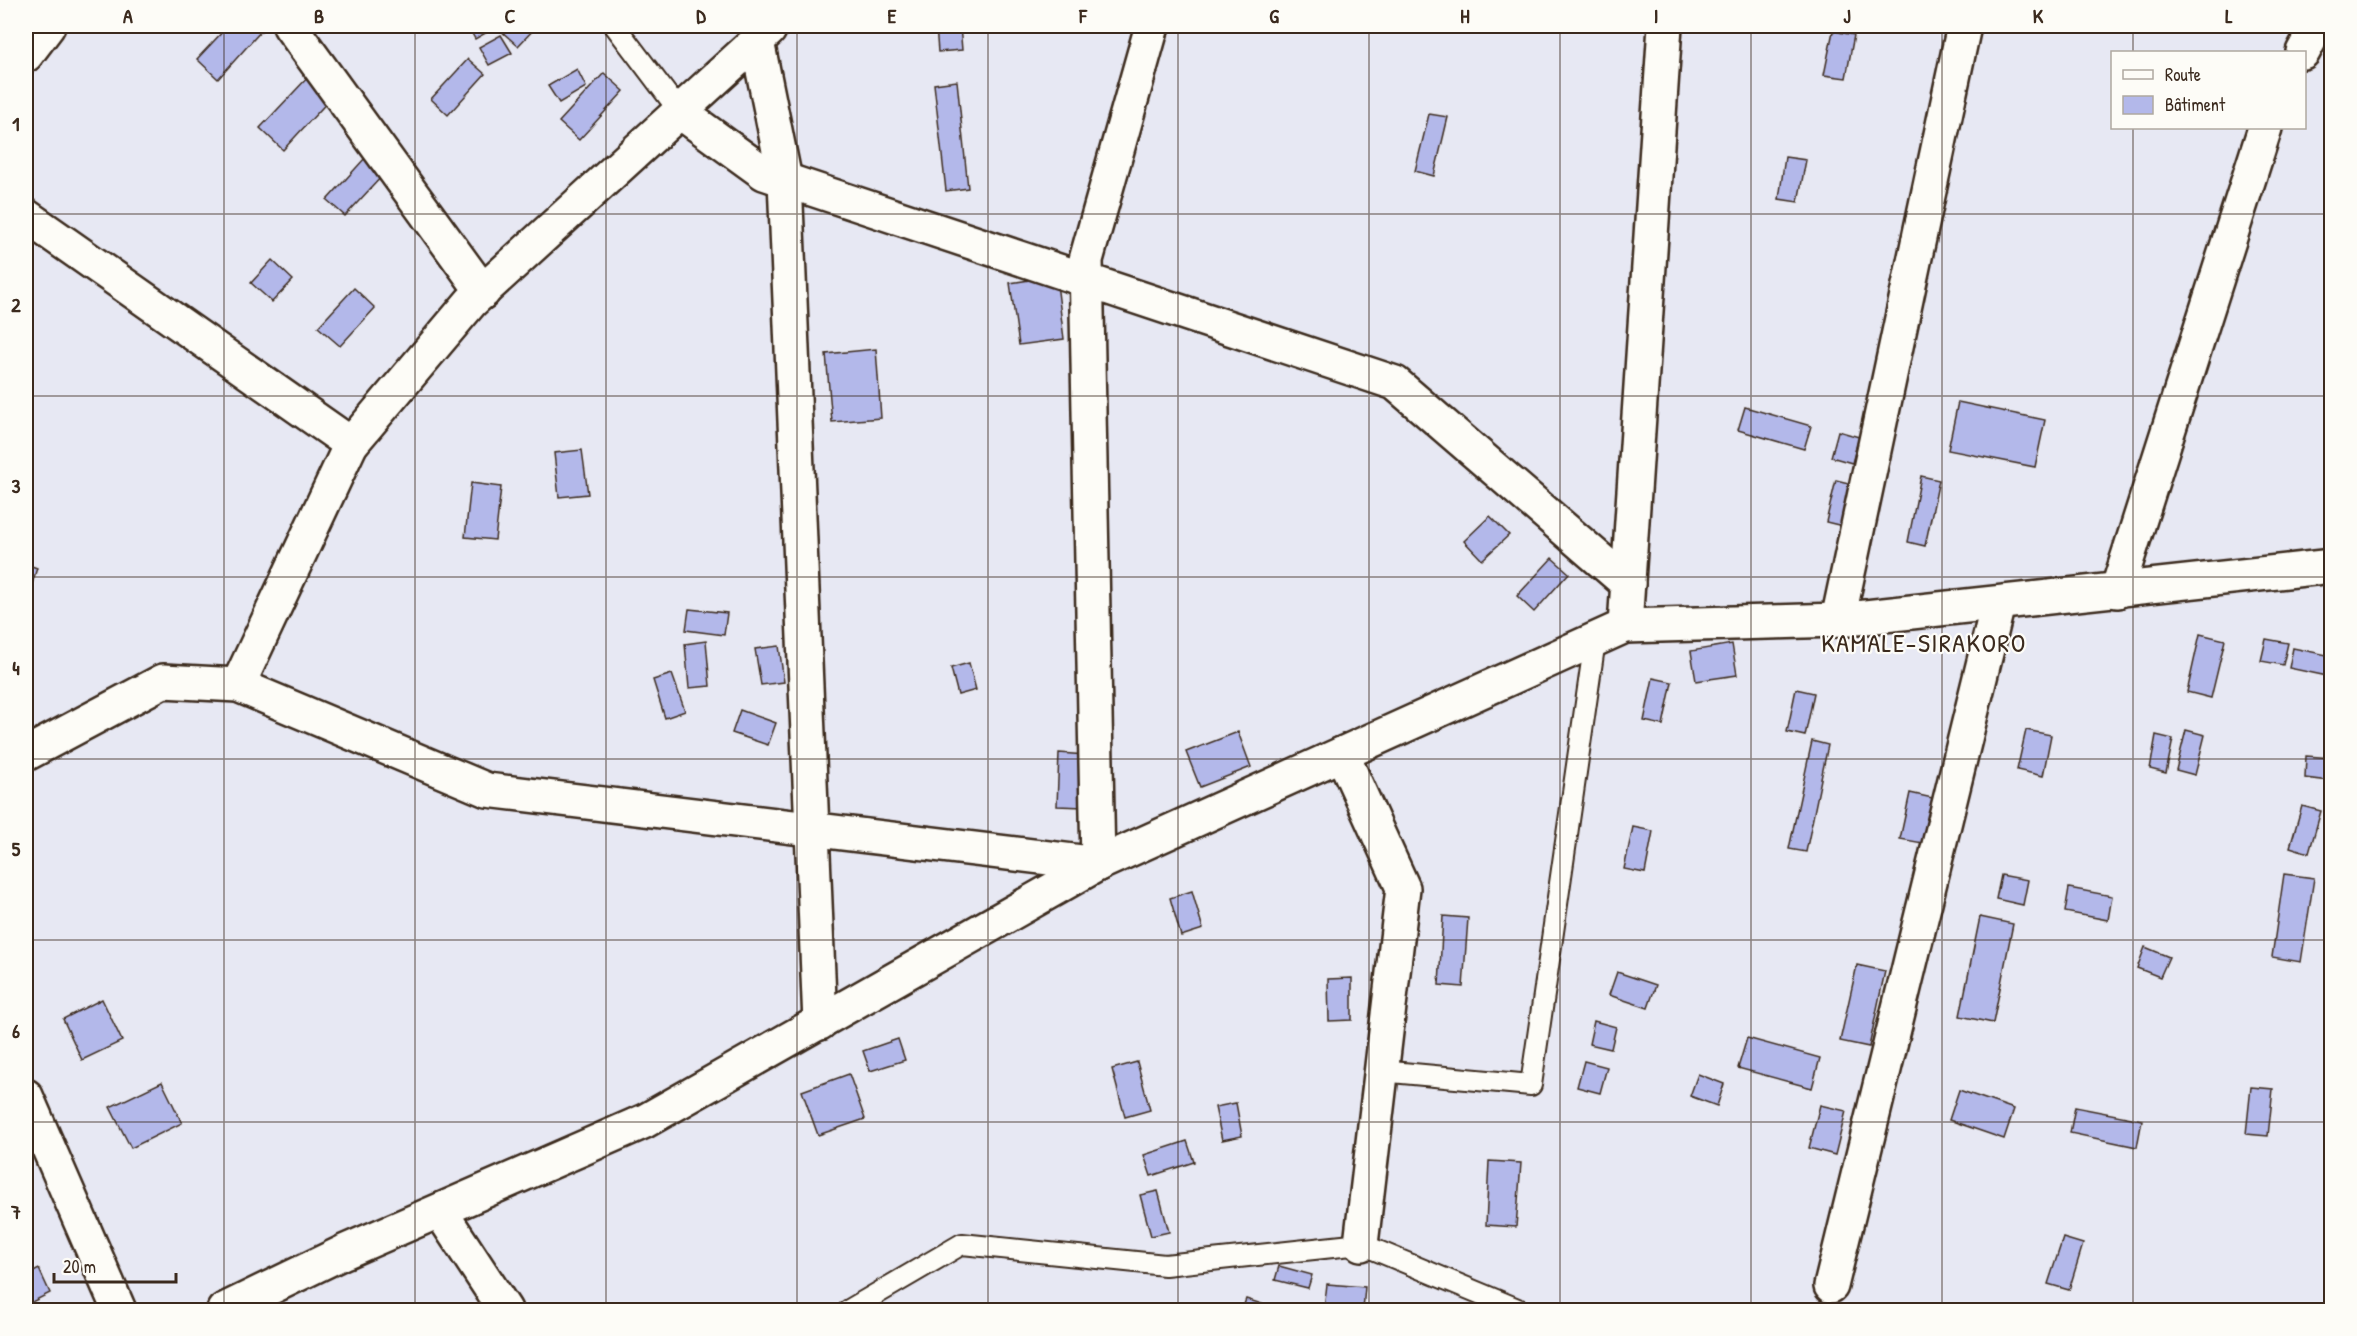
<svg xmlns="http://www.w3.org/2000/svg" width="2357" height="1336" font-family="'Patrick Hand',sans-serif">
<rect width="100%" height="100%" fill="#e7e8f3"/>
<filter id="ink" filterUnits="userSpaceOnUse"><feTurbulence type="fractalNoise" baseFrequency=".0167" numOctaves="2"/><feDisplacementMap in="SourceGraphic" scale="12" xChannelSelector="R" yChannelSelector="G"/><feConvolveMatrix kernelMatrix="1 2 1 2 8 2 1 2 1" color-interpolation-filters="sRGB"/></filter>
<g filter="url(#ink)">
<g fill="#b3b8ea" stroke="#3b2a1e" stroke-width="1.5">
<polygon points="228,26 258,26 262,30 218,79 197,59"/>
<polygon points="468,26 498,26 475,39"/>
<polygon points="506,26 537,26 518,46 501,31"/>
<polygon points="936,26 960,26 962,50 938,52"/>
<polygon points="1833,31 1854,35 1846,78 1824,75"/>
<polygon points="501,35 512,53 489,65 479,47"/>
<polygon points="468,59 485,74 448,115 431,99"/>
<polygon points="577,69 586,87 559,103 548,86"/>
<polygon points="604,73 624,91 579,140 559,122"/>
<polygon points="310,75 333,96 283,150 260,128"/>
<polygon points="957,81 968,188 946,191 934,84"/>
<polygon points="1429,114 1448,117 1434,176 1415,171"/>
<polygon points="1785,157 1806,160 1798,202 1779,199"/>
<polygon points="365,158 383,175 345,216 327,200"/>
<polygon points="272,260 293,280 272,302 251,283"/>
<polygon points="1056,276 1064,339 1019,345 1010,283"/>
<polygon points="354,288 375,308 340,346 318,327"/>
<polygon points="876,349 881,418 832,422 826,354"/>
<polygon points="1958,402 2045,420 2035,467 1948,450"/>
<polygon points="1745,407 1811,426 1804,449 1738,430"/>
<polygon points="1838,431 1859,437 1852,463 1831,457"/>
<polygon points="582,450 588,494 559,497 554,453"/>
<polygon points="1921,476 1939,480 1925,546 1908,542"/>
<polygon points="1836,480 1857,485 1847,527 1826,522"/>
<polygon points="471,483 501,487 495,540 465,537"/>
<polygon points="1490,516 1509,535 1482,560 1464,541"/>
<polygon points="1552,558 1569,573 1534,612 1517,596"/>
<polygon points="26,564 37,568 28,597 26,596"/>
<polygon points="689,609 727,613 724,635 686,630"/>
<polygon points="2200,634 2225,640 2211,698 2187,692"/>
<polygon points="2266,639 2288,643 2283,665 2261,661"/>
<polygon points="706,641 710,686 689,688 685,644"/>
<polygon points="1732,644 1737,675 1696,681 1691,651"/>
<polygon points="779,646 784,682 761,685 755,649"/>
<polygon points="2293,648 2332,656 2332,677 2289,668"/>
<polygon points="969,663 976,690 958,695 951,668"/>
<polygon points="672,674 685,711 665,718 653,680"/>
<polygon points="1653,678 1672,682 1663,725 1644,721"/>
<polygon points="1796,689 1814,693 1805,736 1787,732"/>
<polygon points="740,710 776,723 768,745 732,733"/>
<polygon points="2026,730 2051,735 2043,776 2017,770"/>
<polygon points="2186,730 2205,735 2195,775 2176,770"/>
<polygon points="1238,732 1251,767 1200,787 1186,752"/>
<polygon points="2156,735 2173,739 2166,773 2150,769"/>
<polygon points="1812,741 1828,745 1806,852 1789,849"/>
<polygon points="1059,753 1086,755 1084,807 1057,806"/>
<polygon points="2306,756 2332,758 2329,781 2305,778"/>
<polygon points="1910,793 1937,799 1928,844 1900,839"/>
<polygon points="2302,806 2321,811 2309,853 2290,847"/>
<polygon points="1633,827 1653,831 1645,873 1624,869"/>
<polygon points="2284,874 2314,878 2301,962 2272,957"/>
<polygon points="2001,875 2028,880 2023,905 1996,899"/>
<polygon points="2069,888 2112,896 2108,920 2065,912"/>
<polygon points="1192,891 1203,929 1181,936 1170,898"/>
<polygon points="1443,916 1468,918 1463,987 1439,985"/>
<polygon points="1980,917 2013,924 1993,1023 1960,1016"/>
<polygon points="2145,947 2169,957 2160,977 2137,968"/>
<polygon points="1857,965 1885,971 1869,1047 1840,1041"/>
<polygon points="1617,972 1656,985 1648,1008 1609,995"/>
<polygon points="1352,978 1352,1020 1329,1021 1328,979"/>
<polygon points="102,999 122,1041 82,1060 63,1019"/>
<polygon points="1594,1021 1616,1027 1611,1049 1589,1044"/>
<polygon points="1747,1038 1820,1058 1812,1088 1738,1068"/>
<polygon points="898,1039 905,1060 870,1071 863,1051"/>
<polygon points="1584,1061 1607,1067 1600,1093 1577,1087"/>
<polygon points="1137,1062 1150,1110 1125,1117 1112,1069"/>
<polygon points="849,1074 865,1119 818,1135 802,1091"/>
<polygon points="1698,1074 1724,1084 1717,1106 1690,1096"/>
<polygon points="162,1082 182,1123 131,1148 110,1107"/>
<polygon points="2251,1087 2273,1089 2268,1136 2246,1134"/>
<polygon points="1959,1090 2014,1109 2004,1139 1949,1120"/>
<polygon points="1236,1103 1242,1136 1222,1140 1215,1107"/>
<polygon points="1820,1105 1846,1111 1835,1155 1809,1148"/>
<polygon points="2075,1107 2142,1120 2137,1147 2070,1133"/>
<polygon points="1187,1141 1194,1162 1151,1176 1144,1155"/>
<polygon points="1489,1161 1521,1163 1516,1227 1486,1225"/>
<polygon points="1158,1191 1169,1232 1151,1236 1140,1195"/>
<polygon points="2063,1238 2083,1244 2069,1290 2048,1284"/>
<polygon points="1279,1266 1312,1275 1308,1288 1275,1280"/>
<polygon points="39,1269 50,1293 26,1305 26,1276"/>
<polygon points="1327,1284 1365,1287 1363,1310 1324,1310"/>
<polygon points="1246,1299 1268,1306 1266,1310 1242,1310"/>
</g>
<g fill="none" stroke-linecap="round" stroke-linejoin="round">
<g stroke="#3b2a1e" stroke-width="24">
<g id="service">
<polyline points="615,26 680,112"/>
<polyline points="1381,1071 1531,1085 1595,640"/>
<polyline points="849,1310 962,1244 1165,1265 1361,1244 1520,1310"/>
</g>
</g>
<g stroke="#3b2a1e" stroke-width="38">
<g id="minor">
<polyline points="290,26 483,292"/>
<polyline points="757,41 785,180 820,1023"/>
<polyline points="2303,52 2317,26"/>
<polyline points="26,55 48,26"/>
<polyline points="680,112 764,173 1395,383 1628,584"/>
<polyline points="26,216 351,444"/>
<polyline points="2117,591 2265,128"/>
<polyline points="1838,620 1964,26"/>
<polyline points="1625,626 1665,26"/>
<polyline points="238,685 351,444 471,302 769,30"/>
<polyline points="26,754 163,681 238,685 487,790 1098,864 1086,260 1152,26"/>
<polyline points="1342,754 1403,888 1361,1244"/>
<polyline points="26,1096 119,1310"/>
<polyline points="440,1211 505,1310"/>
<polyline points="1831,1286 1998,604"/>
</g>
</g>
<g stroke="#3b2a1e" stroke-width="38">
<polyline id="tertiary" points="224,1310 344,1252 645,1121 1098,864 1625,626 1838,620 2332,566"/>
</g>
<use href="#service" stroke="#fdfcf7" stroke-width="20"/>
<use href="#minor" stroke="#fdfcf7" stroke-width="33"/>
<use href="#tertiary" stroke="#fdfcf7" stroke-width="33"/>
</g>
</g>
<path fill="none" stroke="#3b2a1e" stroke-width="1.5" stroke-opacity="0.55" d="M224,26V1310M415,26V1310M606,26V1310M797,26V1310M988,26V1310M1178,26V1310M1369,26V1310M1560,26V1310M1751,26V1310M1942,26V1310M2133,26V52M2133,128V1310M26,214H2332M26,396H2332M26,577H2332M26,759H2332M26,940H2332M26,1122H2332"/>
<g text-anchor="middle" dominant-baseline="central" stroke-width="4.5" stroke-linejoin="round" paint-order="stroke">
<g font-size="26" letter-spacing="1.5" fill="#3b2a1e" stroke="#fdfcf7">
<text x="1924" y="642">KAMALE-SIRAKORO</text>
</g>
</g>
<rect width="2357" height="1336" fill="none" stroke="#fdfcf7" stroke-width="66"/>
<rect x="2111" y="51" width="195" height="78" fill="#fdfcf7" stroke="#afa8a0" stroke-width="1.5"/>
<rect x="2123" y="70" width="30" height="9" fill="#fdfcf7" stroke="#afa8a0" stroke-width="1.5"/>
<text x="2165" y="81" font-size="18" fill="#3b2a1e">Route</text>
<rect x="2123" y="96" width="30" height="18" fill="#b3b8ea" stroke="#afa8a0" stroke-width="1.5"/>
<text x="2165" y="111" font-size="18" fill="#3b2a1e">Bâtiment</text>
<path d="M54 1273v9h122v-9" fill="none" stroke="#3b2a1e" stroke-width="3"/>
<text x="63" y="1273" font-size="18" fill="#3b2a1e" stroke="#fdfcf7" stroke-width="4.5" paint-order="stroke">20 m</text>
<rect x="33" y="33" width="2291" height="1270" fill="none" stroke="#3b2a1e" stroke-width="2"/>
<g font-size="20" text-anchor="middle" font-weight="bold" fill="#3b2a1e">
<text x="128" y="23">A</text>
<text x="319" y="23">B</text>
<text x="510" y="23">C</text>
<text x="701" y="23">D</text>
<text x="892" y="23">E</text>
<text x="1083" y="23">F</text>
<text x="1274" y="23">G</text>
<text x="1465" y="23">H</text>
<text x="1656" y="23">I</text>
<text x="1847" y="23">J</text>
<text x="2038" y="23">K</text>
<text x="2229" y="23">L</text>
<text x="16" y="131">1</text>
<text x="16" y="312">2</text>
<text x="16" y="493">3</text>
<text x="16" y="675">4</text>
<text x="16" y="856">5</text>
<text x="16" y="1038">6</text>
<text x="16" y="1219">7</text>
</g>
</svg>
